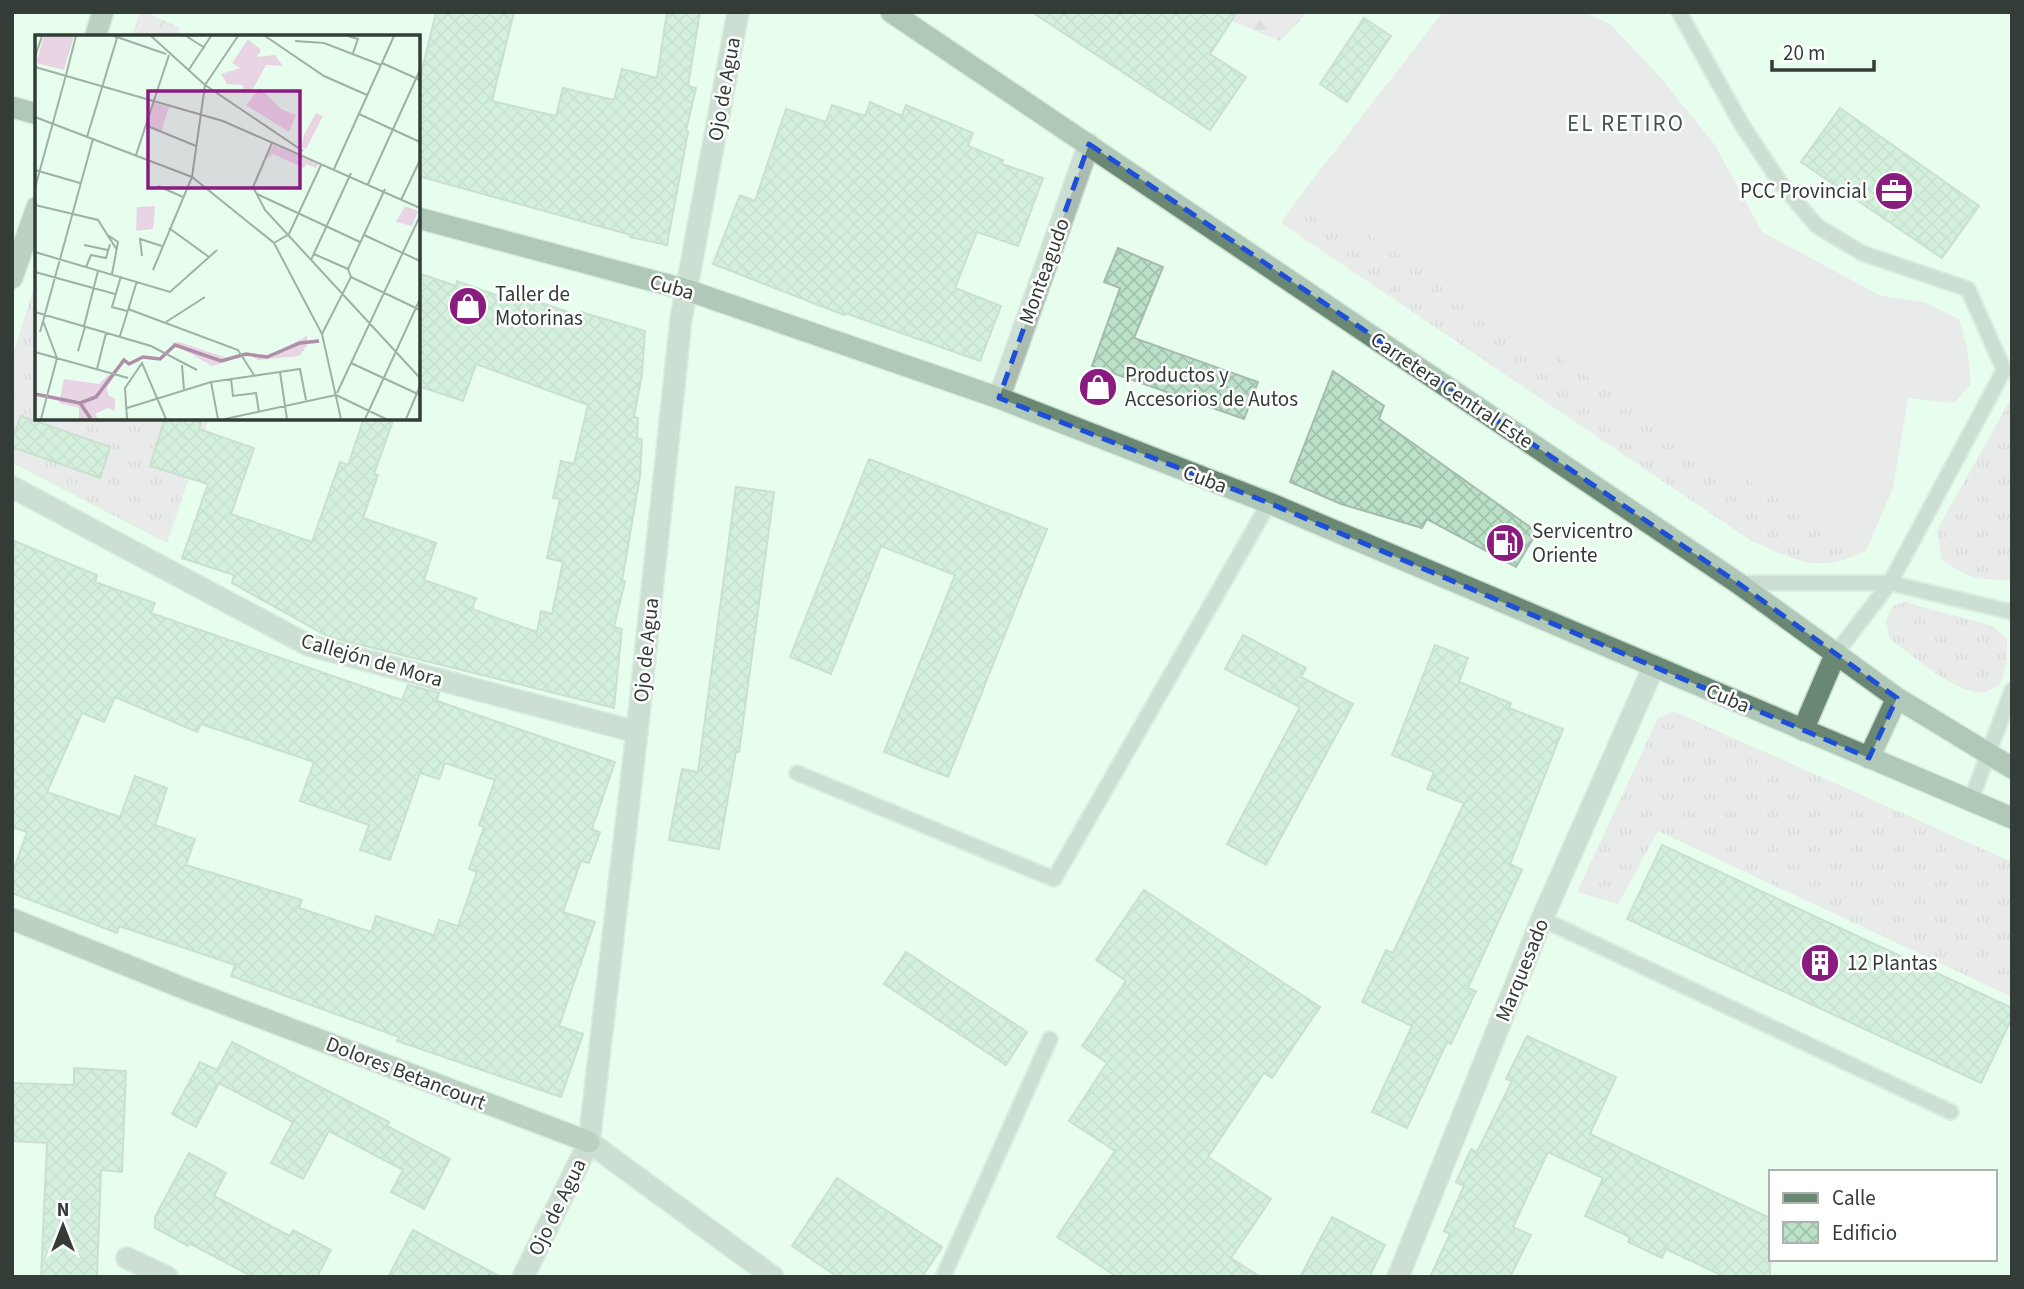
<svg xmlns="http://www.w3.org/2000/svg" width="2024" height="1289" font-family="'Source Sans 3',sans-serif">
<defs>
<pattern id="grass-tufts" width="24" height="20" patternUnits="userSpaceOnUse" patternTransform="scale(1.75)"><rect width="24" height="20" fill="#e9d4e4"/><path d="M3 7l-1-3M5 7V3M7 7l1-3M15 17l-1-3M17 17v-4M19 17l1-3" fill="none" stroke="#c8b7c4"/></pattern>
<pattern id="forest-firs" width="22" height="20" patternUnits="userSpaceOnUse" patternTransform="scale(1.75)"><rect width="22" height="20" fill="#e9d4e4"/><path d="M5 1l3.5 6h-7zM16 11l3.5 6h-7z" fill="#c8b7c4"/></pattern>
<pattern id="park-crowns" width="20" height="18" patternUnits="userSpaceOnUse" patternTransform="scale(1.75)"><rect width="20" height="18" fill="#e9d4e4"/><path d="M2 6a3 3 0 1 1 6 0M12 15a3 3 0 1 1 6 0" fill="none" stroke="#c8b7c4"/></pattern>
<pattern id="building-cross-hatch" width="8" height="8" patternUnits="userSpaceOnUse" patternTransform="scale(1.75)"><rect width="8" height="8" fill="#bbe1c8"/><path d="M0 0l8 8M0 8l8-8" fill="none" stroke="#a1c2ac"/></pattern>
</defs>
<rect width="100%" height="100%" fill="#e7feee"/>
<g fill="url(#grass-tufts)">
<path d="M1303,192L1793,509L1866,551C1817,574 1799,561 1753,542L1281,223Z"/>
<polygon points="37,278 37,418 209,418 167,543 12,463 12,358"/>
<path d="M2012,397V580C1977,580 1971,579 1942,560L1937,530Z"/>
<path d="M1905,602L1993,626L2007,639V663L2000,684C1992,690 1985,694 1975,692C1947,686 1913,656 1890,639L1886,621L1893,606Z"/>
<polygon points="1673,711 2012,862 2012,997 1658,831 1618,904 1577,892 1658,718"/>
</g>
<polygon fill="url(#forest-firs)" points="1237,12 1308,12 1280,41 1232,21"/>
<polygon fill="url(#park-crowns)" points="140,12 146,12 180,28 178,37 132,37"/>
<polygon fill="#e9d4e4" points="1443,12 1584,12 1610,24 1660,77 1715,145 1762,232 1879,295 1926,303 1959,319 1967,347 1971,384 1954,403 1908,398 1893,488 1866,551 1793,509 1303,192"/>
<g fill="url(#building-cross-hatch)" stroke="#a6bbac" stroke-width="2" fill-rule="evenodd">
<polygon points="436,12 514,12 492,101 556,116 563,88 614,100 622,69 657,78 667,12 700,12 688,86 696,88 686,131 688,132 667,245 630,237 631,235 418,176 418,86"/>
<polygon points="1032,12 1237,12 1210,54 1246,77 1210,130"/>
<polygon points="1364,18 1391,36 1347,102 1320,84"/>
<polygon points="870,102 902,116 906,105 973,133 968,146 1003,160 1002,164 1043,178 1018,246 977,232 955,288 1001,306 980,361 845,313 844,315 713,264 740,195 755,201 786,109 826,122 832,105 865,116"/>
<polygon points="1840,108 1979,206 1942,258 1801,162"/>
<polygon points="1118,248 1163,267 1134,338 1258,382 1244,419 1092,366 1120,288 1104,282"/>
<polygon points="418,273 456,286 457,281 521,304 524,297 580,316 581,312 645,331 642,374 634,417 638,418 637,438 642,439 640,476 622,581 625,581 614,627 622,629 614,708 329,637 232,583 234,575 182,558 208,484 150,466 165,418 202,418 199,429 254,448 231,514 312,542 340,462 348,465 364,418 394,418 374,474 378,475 363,518 436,543 424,580 476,598 472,609 537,632 541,611 552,614 563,562 547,558 560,499 553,498 561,461 574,464 588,405 476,364 463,401 418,386"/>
<polygon points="1333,371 1384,406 1379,419 1537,532 1516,567 1427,519 1422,528 1341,504 1290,482"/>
<polygon points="21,416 110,447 100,478 12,447 12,440"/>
<polygon points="869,459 1047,529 948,777 884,752 955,575 881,546 831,674 790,657"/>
<polygon points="736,487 774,492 739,752 736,752 719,849 669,840 682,769 698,772"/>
<path d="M12,540L97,575L95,582L155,603L151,613L402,700L408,685L439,693L437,701L615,762L592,829L600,832L589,863L581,861L563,912L595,922L559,1026L583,1034L561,1097L397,1041L399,1037L231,976L235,965L119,926L117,933L12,893V874L27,832L12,827ZM115,697L197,732L201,724L314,762L300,801L369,825L360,850L390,860L420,773L439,779L445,763L495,780L479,825L484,827L469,869L477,872L458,926L439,920L434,935L376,916L371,932L299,908L302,900L186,865L195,839L155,825L167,788L135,776L120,817L47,792L82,713L104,722Z"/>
<polygon points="1243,635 1306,668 1301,677 1353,704 1266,865 1227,844 1300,707 1225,669"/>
<polygon points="1435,645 1468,658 1459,682 1511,703 1509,708 1563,729 1510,864 1522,870 1468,988 1476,991 1451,1044 1447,1042 1407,1128 1372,1112 1412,1026 1362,1002 1386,950 1393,953 1464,803 1427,789 1434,772 1392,755"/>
<polygon points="1662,845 2012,1008 2012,1018 1981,1083 1627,919"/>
<polygon points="1144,890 1320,1007 1272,1078 1264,1073 1208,1157 1271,1199 1231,1258 1260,1277 1117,1277 1057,1237 1115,1151 1069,1121 1107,1063 1082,1046 1126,981 1096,960"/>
<polygon points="906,952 1027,1032 1006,1065 884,984"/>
<polygon points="1527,1036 1616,1077 1590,1134 1770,1218 1770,1277 1725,1277 1666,1249 1662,1258 1628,1242 1630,1237 1585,1216 1603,1178 1548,1152 1513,1227 1531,1235 1510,1277 1430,1277 1450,1234 1444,1231 1464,1186 1456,1182 1471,1149 1477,1152 1512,1081 1506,1079"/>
<polygon points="232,1042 389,1122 387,1126 450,1159 424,1209 391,1192 403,1170 329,1131 303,1179 271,1163 293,1122 219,1083 196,1127 172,1114 200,1062 217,1070"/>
<polygon points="74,1068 126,1071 122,1172 101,1170 97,1277 41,1277 47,1143 12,1141 12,1083 74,1085"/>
<polygon points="189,1153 226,1173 214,1196 290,1236 293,1230 331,1250 317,1277 253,1277 189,1243 188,1246 155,1228 155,1217"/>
<polygon points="837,1178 942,1247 922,1277 838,1277 792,1246"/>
<polygon points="1332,1217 1385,1245 1369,1277 1300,1277"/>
<polygon points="413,1230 501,1277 388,1277"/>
</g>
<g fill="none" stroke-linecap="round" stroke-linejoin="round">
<g stroke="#c7dbcd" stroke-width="18">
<g id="lane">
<polyline points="1679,12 1742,125 1782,185 1817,226 1862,253 1968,289 2004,370"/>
<polyline points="1738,583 1890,583 2012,612"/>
<polyline points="1836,653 1890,583 2004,370"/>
<polyline points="797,773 1054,879 1269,503"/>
<polyline points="1971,800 2012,690"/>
<polyline points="1542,919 1951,1112"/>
<polyline points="943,1277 1050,1039"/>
</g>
</g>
<g stroke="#c7dbcd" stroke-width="24">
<g id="street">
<polyline points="999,398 1089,144"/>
<polyline points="12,487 308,645 637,732"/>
<polyline points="589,1142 773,1277"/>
<polyline points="127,1258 167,1277"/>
<polyline points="523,1277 589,1142 637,732 681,319 738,12"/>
<polyline points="1398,1277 1542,919 1654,666"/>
</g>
</g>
<g stroke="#c7dbcd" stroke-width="24">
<g id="secondary">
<polyline points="95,37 103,12"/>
<polyline points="12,278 37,207"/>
<polyline points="12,919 188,990 589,1142"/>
</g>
</g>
<g stroke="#c7dbcd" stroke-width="24">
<g id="primary">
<polyline points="891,12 1738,583 1897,698 2012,768"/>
<polyline points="12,107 37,114"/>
<polyline points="418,218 687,290 999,398 1269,503 2012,818"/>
<polyline points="1803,730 1836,653"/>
<polyline points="1869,758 1897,698"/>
</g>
</g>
<use href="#lane" stroke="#abbbb0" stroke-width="14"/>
<use href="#street" stroke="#abbbb0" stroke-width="21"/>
<use href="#secondary" stroke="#859d8d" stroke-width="21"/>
<use href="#primary" stroke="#6a8774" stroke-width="21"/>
</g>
<path d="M0 0H2024V1289H0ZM1089,144L1738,583L1897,698L1869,758L1269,503L999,398Z" fill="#e7feee" fill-opacity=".55" fill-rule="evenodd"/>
<path fill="none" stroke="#1d4ed8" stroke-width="5" stroke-dasharray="14 9" stroke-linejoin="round" d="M1089,144L1738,583L1897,698L1869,758L1269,503L999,398Z"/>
<defs>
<g id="office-disc" transform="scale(2.0125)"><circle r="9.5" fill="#8b1c7f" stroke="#fff"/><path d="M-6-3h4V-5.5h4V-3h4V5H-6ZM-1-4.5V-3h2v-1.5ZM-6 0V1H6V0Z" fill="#fff"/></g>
<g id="shop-disc" transform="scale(2.0125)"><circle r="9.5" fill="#8b1c7f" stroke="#fff"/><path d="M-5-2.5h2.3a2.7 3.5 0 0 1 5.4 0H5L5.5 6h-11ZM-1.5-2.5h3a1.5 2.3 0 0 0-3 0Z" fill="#fff"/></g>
<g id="fuel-disc" transform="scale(2.0125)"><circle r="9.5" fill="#8b1c7f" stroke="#fff"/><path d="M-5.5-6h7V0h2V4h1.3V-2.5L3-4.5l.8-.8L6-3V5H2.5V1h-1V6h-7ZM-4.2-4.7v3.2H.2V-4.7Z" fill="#fff"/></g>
<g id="building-disc" transform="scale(2.0125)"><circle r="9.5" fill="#8b1c7f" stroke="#fff"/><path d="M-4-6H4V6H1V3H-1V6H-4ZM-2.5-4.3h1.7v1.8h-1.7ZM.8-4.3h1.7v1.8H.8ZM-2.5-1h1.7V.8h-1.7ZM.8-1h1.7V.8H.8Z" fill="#fff"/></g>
</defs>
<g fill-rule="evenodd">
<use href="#office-disc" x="1894" y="191"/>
<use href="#shop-disc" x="468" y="306"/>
<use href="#shop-disc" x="1098" y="387"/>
<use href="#fuel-disc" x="1505" y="543"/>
<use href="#building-disc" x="1820" y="963"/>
</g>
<g text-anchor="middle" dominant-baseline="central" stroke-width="5" stroke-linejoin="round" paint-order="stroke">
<g font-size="21" fill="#333c36" stroke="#fff">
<text transform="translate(724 89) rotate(-80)">Ojo de Agua</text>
<text transform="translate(1044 271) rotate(-70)">Monteagudo</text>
<text transform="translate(672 287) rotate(16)">Cuba</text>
<text transform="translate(1452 390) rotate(34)">Carretera Central Este</text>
<text transform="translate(1205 479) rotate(21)">Cuba</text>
<text transform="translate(646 650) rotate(-84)">Ojo de Agua</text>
<text transform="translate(372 660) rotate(16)">Callejón de Mora</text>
<text transform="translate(1728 698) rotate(23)">Cuba</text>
<text transform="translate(1522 970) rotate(-68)">Marquesado</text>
<text transform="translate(406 1073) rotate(21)">Dolores Betancourt</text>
<text transform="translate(557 1207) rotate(-64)">Ojo de Agua</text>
</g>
<g font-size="21" fill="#333c36" stroke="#fff" text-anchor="start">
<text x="1867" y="191" text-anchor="end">PCC Provincial</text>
<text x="495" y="294">Taller de<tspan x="495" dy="24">Motorinas</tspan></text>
<text x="1125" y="375">Productos y<tspan x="1125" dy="24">Accesorios de Autos</tspan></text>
<text x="1532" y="531">Servicentro<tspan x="1532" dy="24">Oriente</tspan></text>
<text x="1847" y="963">12 Plantas</text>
</g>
<g font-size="23" letter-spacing="2" fill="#44584b" stroke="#fff">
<text x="1626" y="123">EL RETIRO</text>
</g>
</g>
<g transform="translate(35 35)">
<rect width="385" height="385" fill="#e7feee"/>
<path d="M119,68L134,72L126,97L112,90ZM281,78L288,81L271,114L266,112L269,100ZM238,110L283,129L281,133L271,129L269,133L238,119L232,123Z" fill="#e9d4e4"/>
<path d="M213,4L226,15L222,22L240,20L248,31L231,30L218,54L209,59L208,50L192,49L186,39L205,33L197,28ZM272,301V311L264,321L223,325L215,320L232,322ZM144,307L192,323L194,326L177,331L137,308ZM73,340L80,341L72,352L73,360L80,364V376L73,373L60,379L63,384H44V373L24,368L29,344L64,349Z" fill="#e9d4e4"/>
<path d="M9,1H39L29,35L1,28Z" fill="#e9d4e4"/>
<path d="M225,53L246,74L261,80L254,97L211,70ZM120,171L118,194L101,196L102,172ZM370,171L383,176L377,191L361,187Z" fill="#e9d4e4"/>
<path fill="none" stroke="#ae8ea8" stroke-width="3.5" d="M0,359L45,368L56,384M45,368L61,362L89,325L94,329L108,322L125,324L140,310L186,326L211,319L232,322L265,308L284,306"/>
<path fill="none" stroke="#9fb0a4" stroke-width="2" d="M79,1L131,19M116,1L170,50L268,116M151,1L170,13M230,1L289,41L332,60M313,1L323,4L318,18M260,6L289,8L346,30M0,22L7,1M347,28L385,45M0,32L188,86L385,173M153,36L176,1M31,40L41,1M324,79L385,107M0,82L157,142L239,208L287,299L306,384M110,90L161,111M52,102L82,3M237,108L218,152L230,175L385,343M101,120L134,20M299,134L359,1M0,135L45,148M333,149L385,35M123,151L148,162M0,153L31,40M222,159L325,207M366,165L385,125M0,170L63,185L82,215M134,193L174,222M71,199L83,207L77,239M329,200L385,226M239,208L254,199L286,130M49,210L73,215M0,217L135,257L182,215M279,219L313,234M107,221L105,204L127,211M276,225L316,138M51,232L56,220L71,223L75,209M118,235L157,142L170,50L203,1M0,237L80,259M86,241L77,272L92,276M316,242L385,275M93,274L203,315L219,340M0,277L116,311L162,335M131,287L170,262M49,291L63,236M5,297L58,104M287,299L316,242L313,234L350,154M85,301L102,246M43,316L50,292M0,317L93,343M316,328L385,360M147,330L149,355M62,334L71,298M245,337L252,384M196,344L198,361L221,358L224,377M176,347L183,384M302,358L385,181M301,360L351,384M92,373L176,347L265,334L271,365M6,384L22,323L8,286M92,384L90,353L107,328L131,384M190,384L301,360M330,384L385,264M371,384L385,351"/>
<path fill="#8b1c7f" fill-opacity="0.15" stroke="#8b1c7f" stroke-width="3.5" d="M113,56H265V153H113Z"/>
<rect width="385" height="385" fill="none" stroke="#333c36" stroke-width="3.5"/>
</g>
<rect width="2024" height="1289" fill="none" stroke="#333c36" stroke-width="28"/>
<rect x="1769" y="1170" width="228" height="91" fill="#ffffff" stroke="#adb1af" stroke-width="2"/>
<rect x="1783" y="1193" width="35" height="10" fill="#6a8774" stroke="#adb1af" stroke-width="2"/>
<text x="1832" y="1205" font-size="21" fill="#333c36">Calle</text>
<rect x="1783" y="1222" width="35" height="21" fill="url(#building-cross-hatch)" stroke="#adb1af" stroke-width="2"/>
<text x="1832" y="1240" font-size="21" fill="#333c36">Edificio</text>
<g transform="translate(63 1226)" stroke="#ffffff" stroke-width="5" paint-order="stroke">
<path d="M0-5L12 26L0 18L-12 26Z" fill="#333c36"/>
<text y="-10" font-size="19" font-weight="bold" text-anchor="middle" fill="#333c36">N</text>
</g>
<path d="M1772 60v10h102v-10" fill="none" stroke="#333c36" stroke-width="3.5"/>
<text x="1783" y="60" font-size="21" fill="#333c36" stroke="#ffffff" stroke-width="5" paint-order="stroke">20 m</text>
</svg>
